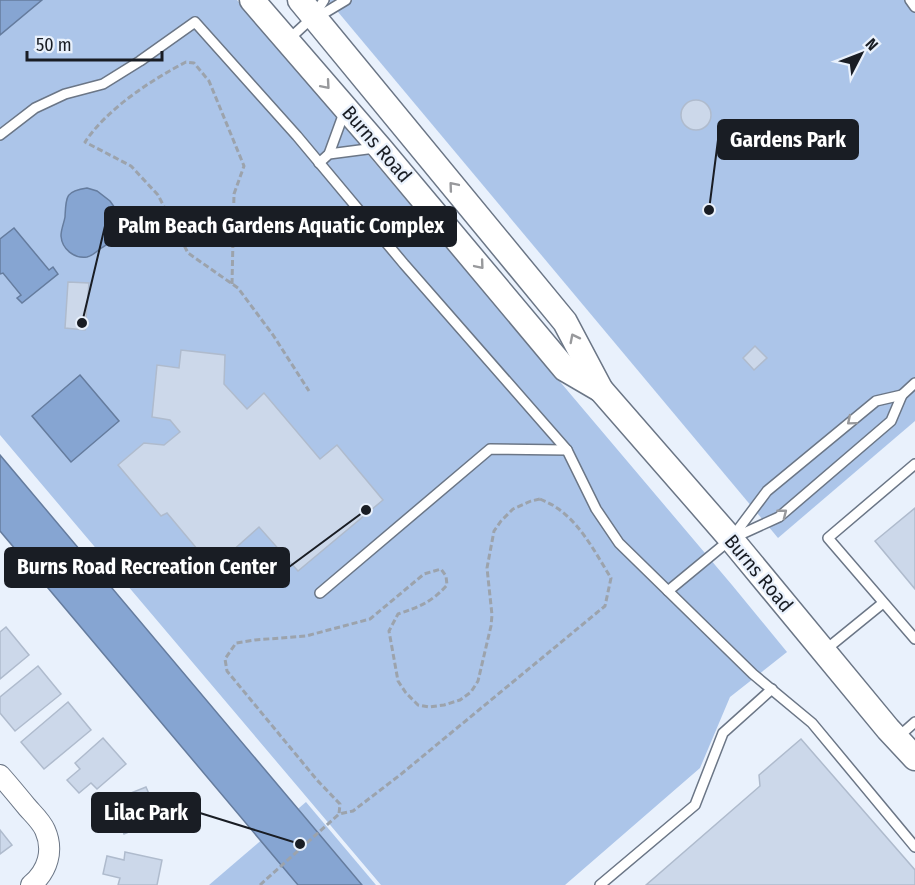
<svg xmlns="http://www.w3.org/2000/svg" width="915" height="885" font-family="'Fira Sans Condensed',sans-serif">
<rect width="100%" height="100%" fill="#e9f1fc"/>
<g fill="#acc5e9">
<polygon points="0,0 237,0 732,585 787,652 730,697 700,768 565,885 381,885 0,435"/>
<polygon points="328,0 915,0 915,421 778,538"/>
<polygon points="306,802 376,885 209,885"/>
</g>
<g fill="#86a5d2" stroke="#657c9e" stroke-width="1.5">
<polygon points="0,0 42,0 0,35"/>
<path d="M87,188L97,191L110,201L115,208L116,215L112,224C115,235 114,241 103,247C97,250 95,255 87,257C74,259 62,249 61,236C61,229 64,223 65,217C66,197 65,191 87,188Z"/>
<polygon points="14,228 49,270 53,267 58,274 22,303 17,298 21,295 3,273 0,274 0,239"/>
<polygon points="80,375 119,421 71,462 32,416"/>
<polygon points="0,455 362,885 298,885 0,531"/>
</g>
<g fill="#ccd8ea" stroke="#afbbcd" stroke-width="1.5">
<circle cx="696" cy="115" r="15"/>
<polygon points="68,282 89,283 85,330 65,328"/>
<polygon points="755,346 767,358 754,370 743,358"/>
<polygon points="181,350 225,355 224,384 247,409 264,393 320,459 337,445 383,500 298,571 259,527 213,568 167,513 161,516 118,465 144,443 164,445 180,432 170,420 152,417 157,365 179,368"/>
<polygon points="915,508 915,589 875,541"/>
<polygon points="6,627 29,655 0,679 0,632"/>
<polygon points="38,666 61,694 15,731 0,713 0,697"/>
<polygon points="68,702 91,730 44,769 21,742"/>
<polygon points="103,738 126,764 97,789 91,783 79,793 67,780 80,769 75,763"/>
<polygon points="801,739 915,870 915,885 646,885 760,786 759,775"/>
<polygon points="146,787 160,819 124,834 121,826 106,832 99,815 114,809 111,801"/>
<polygon points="0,830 12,845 0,854"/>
<polygon points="125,852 162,860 157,885 118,885 120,878 103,874 107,856 124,860"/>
</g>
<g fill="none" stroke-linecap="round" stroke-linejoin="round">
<g stroke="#6b7686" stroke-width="12">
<g id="service">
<polyline points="910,0 915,7"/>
<polyline points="315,16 326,12 346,0"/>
<polyline points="288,40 313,17 324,0"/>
<polyline points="0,135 35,108 65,94 103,84 140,61 195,22 297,136 404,264 567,450 596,509 619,543 753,674 812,723 915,847"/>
<polyline points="329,154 345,110"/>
<polyline points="319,163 329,154 375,148"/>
<polyline points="915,464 828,538 915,639"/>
<polyline points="733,538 779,517 891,421 902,395 915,383"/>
<polyline points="668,591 731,539 767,491 876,401 902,395"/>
<polyline points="320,593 490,449 567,450"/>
<polyline points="824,651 883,603"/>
<polyline points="897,738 915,722"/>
<polyline points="600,885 695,805 723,733 772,689"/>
</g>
</g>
<g stroke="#6b7686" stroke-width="22">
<path id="minor" d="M0,775C9,785 18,796 27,807C33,814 41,821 45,830C54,850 48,871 31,885"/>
</g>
<g stroke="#6b7686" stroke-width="27">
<g id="tertiary">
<polyline points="252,0 380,148 565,369 601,390"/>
<polyline points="300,0 565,322 601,390 731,539 888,729 915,758"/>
</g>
</g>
<g stroke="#9ca3ac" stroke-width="3" stroke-dasharray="6 3" stroke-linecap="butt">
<path d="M232,284L234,194L244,166L209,81L194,63L186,62C151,80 107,109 85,142L131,166L158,195L188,253L238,288L273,335L309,391"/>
<path d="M540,499C546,502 552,504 557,508C581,524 596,554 611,578L605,606L400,775L353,811L339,814L340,804L317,780L227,671L225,659L236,643L255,640L306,636L370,619L424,574L441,569L446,576L447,585C432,602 419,607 398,614L389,631L398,681L406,693L418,705L429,707L444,705L460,700L471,692L478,681L491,626L492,615L487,568L494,531L501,521L513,509L531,501Z"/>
<polyline points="260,885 339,814"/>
</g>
<use href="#service" stroke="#fff" stroke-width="9"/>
<use href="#minor" stroke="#fff" stroke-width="20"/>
<use href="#tertiary" stroke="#fff" stroke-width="24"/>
</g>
<defs><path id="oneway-chevron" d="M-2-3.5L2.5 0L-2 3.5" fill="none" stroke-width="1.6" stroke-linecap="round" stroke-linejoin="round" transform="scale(1.5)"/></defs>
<g stroke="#98999c">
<use href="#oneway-chevron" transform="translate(326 85) rotate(49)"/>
<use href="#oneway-chevron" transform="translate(453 186) rotate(-130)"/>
<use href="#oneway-chevron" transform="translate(480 265) rotate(50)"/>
<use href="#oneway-chevron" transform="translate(574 338) rotate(-117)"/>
<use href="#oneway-chevron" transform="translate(851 421) rotate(140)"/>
<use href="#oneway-chevron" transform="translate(783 513) rotate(-38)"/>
</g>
<g text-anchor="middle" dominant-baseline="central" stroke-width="4.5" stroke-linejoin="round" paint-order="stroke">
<g font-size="20" fill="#191d24" stroke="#e9f1fc">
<text transform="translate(377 144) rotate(49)">Burns Road</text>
<text transform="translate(759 573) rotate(50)">Burns Road</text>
</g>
</g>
<path fill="none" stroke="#191d24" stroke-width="2" d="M709 210L718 140M82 323L105 226M366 510L289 567M300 844L200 813"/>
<g fill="#191d24" stroke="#e9f1fc" stroke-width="2">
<circle cx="709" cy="210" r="6"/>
<circle cx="82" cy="323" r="6"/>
<circle cx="366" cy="510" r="6"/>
<circle cx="300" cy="844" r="6"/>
</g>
<g fill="#191d24" stroke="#191d24" stroke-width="2">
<rect x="718" y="120" width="140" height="39" rx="6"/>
<rect x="105" y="207" width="351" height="39" rx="6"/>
<rect x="5" y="548" width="284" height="39" rx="6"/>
<rect x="92" y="793" width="108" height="39" rx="6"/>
</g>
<g font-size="21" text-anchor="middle" font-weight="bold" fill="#fff">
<text x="788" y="147">Gardens Park</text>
<text x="281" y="233">Palm Beach Gardens Aquatic Complex</text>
<text x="147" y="574">Burns Road Recreation Center</text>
<text x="146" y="820">Lilac Park</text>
</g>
<g transform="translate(861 54) rotate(48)" stroke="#e9f1fc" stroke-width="4.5" paint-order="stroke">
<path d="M0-4.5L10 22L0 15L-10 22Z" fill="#191d24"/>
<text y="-9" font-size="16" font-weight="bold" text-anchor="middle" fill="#191d24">N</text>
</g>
<path d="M27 51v9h135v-9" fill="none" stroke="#191d24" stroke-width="3"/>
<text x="36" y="51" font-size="18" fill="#191d24" stroke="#e9f1fc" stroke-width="4.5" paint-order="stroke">50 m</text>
</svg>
